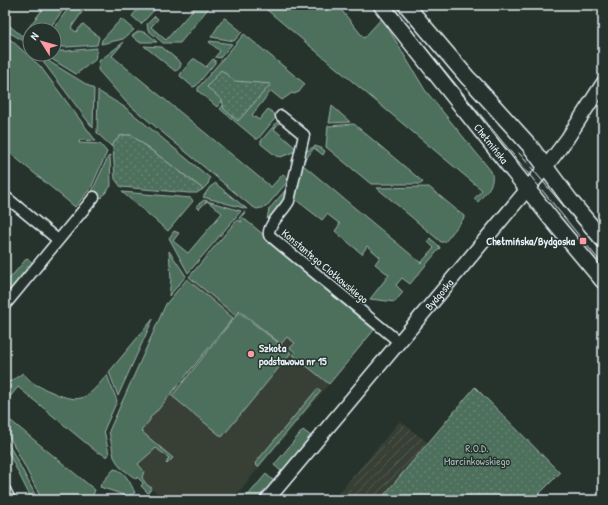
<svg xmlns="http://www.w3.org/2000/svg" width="608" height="505" font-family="'Patrick Hand',sans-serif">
<defs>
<pattern id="industrial-furrows" width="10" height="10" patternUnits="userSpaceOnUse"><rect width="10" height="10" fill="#374036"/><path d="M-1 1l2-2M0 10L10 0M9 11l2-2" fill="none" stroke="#545c54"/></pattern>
<pattern id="park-dots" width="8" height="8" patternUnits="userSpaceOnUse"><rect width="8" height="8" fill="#4e705b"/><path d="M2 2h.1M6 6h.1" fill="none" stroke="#688573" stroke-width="1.8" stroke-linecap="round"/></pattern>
</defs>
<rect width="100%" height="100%" fill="#26332d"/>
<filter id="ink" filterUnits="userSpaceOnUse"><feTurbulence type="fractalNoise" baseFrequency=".025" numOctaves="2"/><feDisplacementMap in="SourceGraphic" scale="8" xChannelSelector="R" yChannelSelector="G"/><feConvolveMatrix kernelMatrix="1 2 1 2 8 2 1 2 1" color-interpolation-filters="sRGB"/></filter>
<g filter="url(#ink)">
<polygon fill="#374036" points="241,221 374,330 232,500 166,500 147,485 124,453 168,310"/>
<polygon fill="url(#industrial-furrows)" points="400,421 428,443 380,500 333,500"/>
<g fill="#4e705b" stroke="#9bb0aa">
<polygon points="46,5 67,5 48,30 30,30 30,42 27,43 5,30 5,22 22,36"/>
<polygon points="71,5 87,5 71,28 76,32 83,24 99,37 97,45 67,47 54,47 54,30 52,30"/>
<polygon points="136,5 159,5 141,24 132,16 139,8"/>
<polygon points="197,5 211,5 180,43 163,43 148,30 147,24 155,16 158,19 151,27 166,40"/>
<path d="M261,5H283L291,8L297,5H339L338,6L364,38L382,18L425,90L491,171C496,184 486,192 478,202L474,199L482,190Z"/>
<polygon points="225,18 242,32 234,41 211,37 223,19"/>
<polygon points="121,19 134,30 123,39 101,44 102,40"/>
<polygon points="139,31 147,33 157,42 139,42 132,36"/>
<polygon points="244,34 305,84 299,92 294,94 292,93 282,100 271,91 252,115 259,120 268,109 277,116 258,139 256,139 220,109 228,99 224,99 217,107 198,91 198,88"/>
<polygon points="5,36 11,40 40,66 96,141 80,140 79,143 100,144 107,152 91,188 75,207 5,149"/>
<polygon points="210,41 232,44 220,58 215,57 220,51 209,42"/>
<polygon points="124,42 112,56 271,187 283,174 288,178 287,179 288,181 266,207 257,209 251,206 127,103 98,70 99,61"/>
<path d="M144,46L162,47L181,63C181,67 179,70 175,71Z"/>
<polygon points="97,48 95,60 76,74 45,55 54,54 54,51 67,51"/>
<polygon points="45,59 94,89 93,128 44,63"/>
<polygon points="193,59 195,59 206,67 213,59 215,60 215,63 196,86 193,87 180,76 181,73"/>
<polygon points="98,91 126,108 210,178 208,184 203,189 131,135 120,136 111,146 97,133"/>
<polygon points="332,106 350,122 329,123"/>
<polygon points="278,121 280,122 274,129 298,150 281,157 276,156 261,144 261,141"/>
<polygon points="354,124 423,182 421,184 371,184 326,147 328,126"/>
<polygon points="315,146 321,148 325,151 323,155 314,148 302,164 421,263 434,248 427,241 430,238 439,246 440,248 410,284 402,278 396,285 403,292 395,302 370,299 389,275 375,264 380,257 367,246 362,254 335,231 340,224 327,214 322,220 296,200 295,197 300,168 305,152"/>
<polygon points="110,155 111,186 101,198 92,191 108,157"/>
<polygon points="216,183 216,184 247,209 203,197 210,187"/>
<polygon points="289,186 284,200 269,221 267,219 269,209"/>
<polygon points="429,187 464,216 464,218 445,242 441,242 377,188"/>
<polygon points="122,192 191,198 193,201 168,231"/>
<polygon points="204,200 241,211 188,273 169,238 174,231 179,233 173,241 188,253 222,213 207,201 199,209 196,206"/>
<polygon points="244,212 245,212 242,217 264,235 264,239 374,330 329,384 293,355 295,352 290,348 295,343 287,337 281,344 240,311 235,315 189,277 237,220 242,222 239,218"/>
<polygon points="169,251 186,276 169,296 171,279"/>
<polygon points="27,258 33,263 5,296 5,284"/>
<polygon points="187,279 233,318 157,411 155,412 150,418 150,420 141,431 173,458 167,464 166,463 169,458 156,448 138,464 144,471 142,478 147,485 152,488 148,493 141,486 143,483 137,477 136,479 120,467 114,457 109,431 166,304"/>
<polygon points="239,312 291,353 222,437 172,396"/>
<polygon points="153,319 118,396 109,372"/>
<path d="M23,373C26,376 28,379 32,382C37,386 45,389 52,392C82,406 88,397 107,375L117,401L104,430L109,454L107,457L99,452L98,453L18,387L5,403V385Z"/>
<polygon points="318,388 321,391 258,467 255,464 256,462"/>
<polygon points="5,416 95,490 91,500 42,500 5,428"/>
<polygon points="303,430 311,436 282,472 274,465"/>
<polygon points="5,437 38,500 32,500 5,446"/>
<path d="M114,469C125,470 131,484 135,493L126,497L118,493L100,487L101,484Z"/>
<polygon points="266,474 274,481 258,500 244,500"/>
</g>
<g fill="url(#park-dots)" stroke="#9bb0aa">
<polygon points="221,70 235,81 271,84 238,121 224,109 222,100 207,87"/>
<polygon points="125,135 131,135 203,189 197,193 189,193 121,187 115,179 113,148 111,146 120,136"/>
<polygon points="475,387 560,473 533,500 380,500"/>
</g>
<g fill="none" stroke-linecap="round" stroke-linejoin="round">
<g stroke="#e8f1f8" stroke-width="13">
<g id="minor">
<path d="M281,116L304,135L289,201C284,211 267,225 269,235L399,342"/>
<polyline points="6,197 58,240"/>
<polyline points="5,305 94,197"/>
<polyline points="5,490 10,500"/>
</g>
</g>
<g stroke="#e8f1f8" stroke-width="16">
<g id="tertiary">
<path id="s1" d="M267,500L545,168L567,139L603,83"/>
</g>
</g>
<g stroke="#e8f1f8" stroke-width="18">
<g id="secondary">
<path id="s2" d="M381,5L552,220L603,281"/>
<polyline points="406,5 468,78 474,84 530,146 573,204 603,240"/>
</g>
</g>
<use href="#minor" stroke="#26332d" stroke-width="10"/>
<use href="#tertiary" stroke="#26332d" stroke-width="13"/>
<use href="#secondary" stroke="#26332d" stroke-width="15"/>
<g stroke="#e8f1f8" stroke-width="1">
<polyline points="391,5 603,265"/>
<polyline points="519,153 603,253"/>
</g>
</g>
</g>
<g fill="#ff9aa2" stroke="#26332d" stroke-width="1.5">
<rect x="579" y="237" width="8" height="8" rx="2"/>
<circle cx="251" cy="354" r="4"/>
</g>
<g text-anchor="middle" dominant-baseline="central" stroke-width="3" stroke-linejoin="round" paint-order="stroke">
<g font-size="11" fill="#e8f1f8" stroke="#26332d">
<text stroke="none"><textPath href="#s2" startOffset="177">Chełmińska</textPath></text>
<text transform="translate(325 266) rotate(40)">Konstantego Ciołkowskiego</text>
<text stroke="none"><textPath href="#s1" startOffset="268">Bydgoska</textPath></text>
</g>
<g font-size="11" font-weight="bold" fill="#e8f1f8" stroke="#26332d" text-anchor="end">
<text x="575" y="241">Chełmińska/Bydgoska</text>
<text x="259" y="348" text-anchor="start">Szkoła<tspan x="259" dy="13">podstawowa nr 15</tspan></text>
</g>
<g font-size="11" fill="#aabdb9" stroke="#26332d">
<text x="477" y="448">R.O.D.<tspan x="477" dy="13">Marcinkowskiego</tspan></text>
</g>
</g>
<rect width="608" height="505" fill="none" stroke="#26332d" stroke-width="20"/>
<rect x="10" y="10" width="588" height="485" fill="none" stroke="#e8f1f8" stroke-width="1.5" filter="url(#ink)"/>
<g transform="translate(42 42) rotate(307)"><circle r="19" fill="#26332d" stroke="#747f7e"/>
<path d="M0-3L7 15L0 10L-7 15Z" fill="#ff9aa2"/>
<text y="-6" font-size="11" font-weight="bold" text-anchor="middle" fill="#e8f1f8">N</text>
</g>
</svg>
